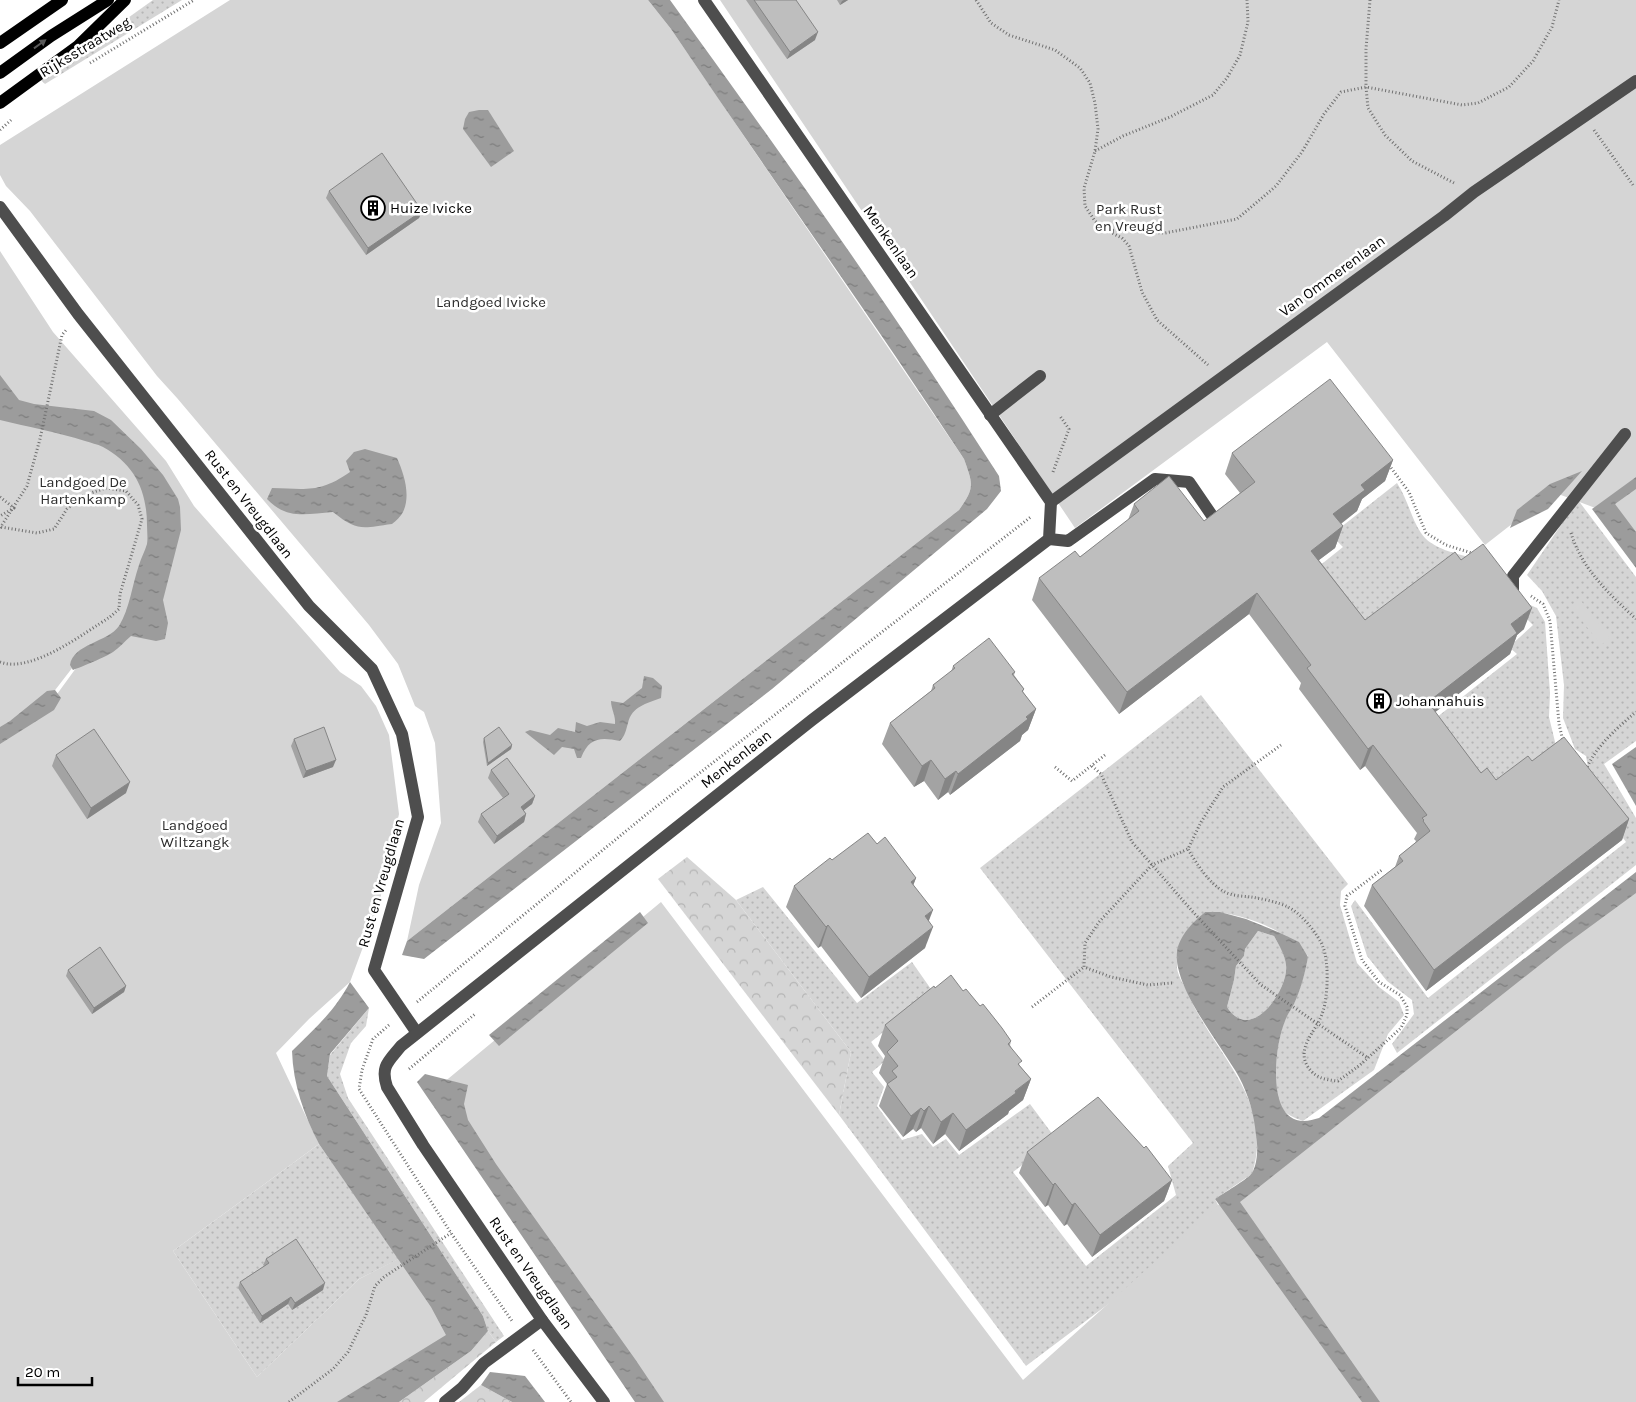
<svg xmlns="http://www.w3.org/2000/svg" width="1636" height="1402" font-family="Karla,sans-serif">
<defs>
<pattern id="grass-dots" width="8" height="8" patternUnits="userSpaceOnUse" patternTransform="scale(1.25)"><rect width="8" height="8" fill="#d5d5d5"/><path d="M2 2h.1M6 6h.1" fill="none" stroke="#b5b5b5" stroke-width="1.8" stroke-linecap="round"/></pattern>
<pattern id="forest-crowns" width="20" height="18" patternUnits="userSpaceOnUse" patternTransform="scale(1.25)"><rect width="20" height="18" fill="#d5d5d5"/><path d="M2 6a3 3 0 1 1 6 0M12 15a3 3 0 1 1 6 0" fill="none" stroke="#b5b5b5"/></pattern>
<pattern id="water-ripples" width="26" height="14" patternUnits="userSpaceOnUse" patternTransform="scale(1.25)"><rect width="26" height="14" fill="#9c9c9c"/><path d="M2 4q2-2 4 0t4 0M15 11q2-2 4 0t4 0" fill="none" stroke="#7d7d7d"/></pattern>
</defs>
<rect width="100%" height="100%" fill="#fff"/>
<g fill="url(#grass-dots)">
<polygon points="153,0 182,0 45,84 41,80"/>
<path d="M1397,483C1408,500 1411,518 1421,533C1431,549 1458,554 1476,559L1358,636L1308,575L1343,547L1331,535Z"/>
<polygon points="1578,500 1636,577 1636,741 1604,764 1636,818 1636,865 1397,1053 1392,1044 1414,1014 1412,1000 1387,981 1367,956 1351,906 1355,900 1428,998 1626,842 1593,797 1586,756 1575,749 1563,718 1564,685 1556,616 1542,591 1527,575"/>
<polygon points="1521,601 1537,608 1545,622 1550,693 1549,717 1556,746 1489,797 1427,725 1517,654 1509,647 1533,625 1512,604"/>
<path d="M1201,695L1348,884L1341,891L1340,905L1357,963L1379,987L1399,1002L1404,1015L1388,1034L1374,1070L1303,1121C1295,1118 1285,1115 1281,1106C1271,1087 1277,1042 1284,1022C1287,1015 1292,1008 1295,1001C1301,987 1305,972 1308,956C1298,948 1288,938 1277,931C1257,920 1228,911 1205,912C1190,925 1184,933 1180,953C1179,958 1177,963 1177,968C1178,977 1186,988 1189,996C1216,1056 1275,1101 1252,1174L1215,1199L1224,1217L1026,1366L839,1115L851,1052L736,900L763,887L857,1003L912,962L933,992L871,1042L885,1061L872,1072L884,1087L877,1106L902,1140L922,1134L933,1147L946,1139L959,1155L1030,1104L1056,1139L1013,1172L1086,1266L1176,1195L1168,1166L1193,1143L980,868Z"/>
<path d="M1258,931L1274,936C1279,945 1285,954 1286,965C1289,985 1259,1034 1235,1016C1232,1014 1229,1010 1227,1007L1234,980L1236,966L1244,956L1245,949Z"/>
<polygon points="369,1008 366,1026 351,1043 340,1074 348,1098 504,1336 496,1342 488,1331 483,1316 327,1076 330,1055"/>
<polygon points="319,1144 399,1259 359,1279 257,1377 173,1251"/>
</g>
<g fill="url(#forest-crowns)">
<polygon points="687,857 736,900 851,1052 839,1115 658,879"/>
<polygon points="488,1331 496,1342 424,1402 399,1402 471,1351"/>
<polygon points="481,1385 512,1402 459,1402"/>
</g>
<g fill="#d5d5d5">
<path d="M230,0H648L671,29L964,459C973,484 975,488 959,510L407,941L419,885L441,823L435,743L424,712L415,706L398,664L369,625L177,398L157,376L30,211L6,186L0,175V145Z"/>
<polygon points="720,0 1636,0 1636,553 1606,512 1553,492 1485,545 1327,342 1075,528"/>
<polygon points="0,251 53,332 166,461 194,506 340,672 361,686 376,706 389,735 399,814 379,904 350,982 309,1019 276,1053 319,1144 173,1251 257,1377 359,1279 406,1255 454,1338 353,1402 0,1402 0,736 52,701 79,664 150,616 174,515 160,520 138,612 116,636 76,663 49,698 0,730"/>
<polygon points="1581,601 1610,638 1601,645 1572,608"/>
<polygon points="1636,884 1636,1402 648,1402 431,1093 661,902 1023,1380 1225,1199"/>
</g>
<g fill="url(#water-ripples)" fill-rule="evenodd">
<path d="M648,0H670C783,156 895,313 999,476L1001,491L987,509L772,689L424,959L402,955L407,941L959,510C975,488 973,484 964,459C869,314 768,173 671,29Z"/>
<polygon points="479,110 488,110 514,151 491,167 463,129 465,119 469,112"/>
<path d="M0,375L19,400L34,404L94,411L111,420L141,449L163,475L178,499L180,507L181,530L163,600L168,623L165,639L156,641L131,636C125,641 119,648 113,652C106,657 81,667 73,670L70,665C73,644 108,642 119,626C130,608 132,585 139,565C141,558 145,551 147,544C148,538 147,531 147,525C147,490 134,464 103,447C97,444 91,443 85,441C57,432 28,427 0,420Z"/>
<path d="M365,449L397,458C404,474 411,495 403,512C401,516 396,521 392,524C362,528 358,532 333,512C306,514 287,520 267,499L272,488C307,489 320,493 350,472L346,461L354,452Z"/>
<polygon points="1582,471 1548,509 1510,528 1517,510 1550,484"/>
<polygon points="1636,477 1636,489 1615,504 1636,532 1636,568 1592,509"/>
<path d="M644,676L653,678L662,686L661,698C646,704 632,706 628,723C626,730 625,736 620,741C601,737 589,737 581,758H577L574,749L562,747L554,755L525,732L530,730L550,735L558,728L575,732L576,722L587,726L600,722L615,724C616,716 611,709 611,701L623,703L642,688Z"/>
<polygon points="55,690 61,698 54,710 0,744 0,727 10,721 47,691"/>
<polygon points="1636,747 1636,806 1612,764"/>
<path d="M1636,872V893L1565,945L1240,1202L1380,1402H1362L1215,1199C1222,1194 1248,1179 1252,1173C1258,1163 1258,1146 1256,1135C1254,1114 1249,1096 1239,1077C1222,1046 1173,988 1177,952C1179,936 1193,922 1205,912H1220L1246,919L1278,932L1299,942L1308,957C1305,973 1301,989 1294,1004C1291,1010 1287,1015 1285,1021C1275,1044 1265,1121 1304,1121C1309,1121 1314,1119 1319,1118ZM1258,931L1274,936C1279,945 1285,955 1286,965C1289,985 1259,1034 1235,1016C1232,1014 1229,1010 1227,1007L1234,980L1236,966L1244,956L1245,949Z"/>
<polygon points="640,912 648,923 499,1046 489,1035"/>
<path d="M350,982L369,1008L330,1054L327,1076L483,1316L488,1331L471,1351L399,1402H337L446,1335L431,1307L319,1144C304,1115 293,1084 292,1051C315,1028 335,1011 350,982Z"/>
<polygon points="425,1074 468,1085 464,1104 468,1120 496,1164 635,1359 664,1402 635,1402 417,1082"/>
<polygon points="490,1372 525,1376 545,1402 512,1402 481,1385"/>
</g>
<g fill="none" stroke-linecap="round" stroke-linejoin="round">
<g stroke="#707070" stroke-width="3" stroke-dasharray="1 2.5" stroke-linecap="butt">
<polyline points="976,0 991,23 1009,35 1055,50 1080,68 1090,83 1095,103 1098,129 1095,151 1084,188 1085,206 1095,221 1106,230 1122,238 1129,246 1142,292 1157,320 1208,365"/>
<polyline points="1370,0 1366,49 1366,87 1368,108 1385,135 1412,161 1456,184"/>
<polyline points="90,63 194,0"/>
<polyline points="0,130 11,120"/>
<polyline points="1594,130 1633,185"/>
<polyline points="1095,151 1123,136 1170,117 1213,95 1227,78 1240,55 1248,22 1247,0"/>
<polyline points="1106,230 1165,233 1237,219 1276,186 1302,152 1324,114 1341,92 1366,87 1462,105 1478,103 1509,87 1533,61 1552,27 1559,0"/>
<polyline points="1389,465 1409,492 1426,533 1446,545 1475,554"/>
<polyline points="1053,472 1069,429 1060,416"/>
<polyline points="0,497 14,508 0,516"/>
<polyline points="0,528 27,486 40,439 62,335 67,329"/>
<path d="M1571,533C1582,569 1609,594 1636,619"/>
<polyline points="1531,596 1543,604 1550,621 1559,724 1563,741"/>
<path d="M0,662C31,674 84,633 110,617L119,609L120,594L142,519L138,505L126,491L106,488L82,496L67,509L54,529L37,533L1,527"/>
<path d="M1281,745L1223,787L1201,822L1188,849C1196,863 1210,885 1225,892C1232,896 1243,896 1251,897C1263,899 1278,902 1288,907C1301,913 1318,934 1323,947C1329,962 1328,996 1323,1011C1318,1030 1295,1047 1308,1067C1315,1078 1326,1080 1338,1081L1360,1065L1401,1028L1407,1015V1007L1400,995L1379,982L1362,960L1345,906L1347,896L1383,869"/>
<polyline points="1092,766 1101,774 1132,842 1194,913 1261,985 1368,1058"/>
<polyline points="1055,767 1072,781 1105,755"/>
<path d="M1586,770C1595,747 1617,728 1636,712"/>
<polyline points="1172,983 1148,985 1111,977 1084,967 1085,943 1099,922 1152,865 1188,849"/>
<polyline points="417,1002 653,809 1032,516"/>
<polyline points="1032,1007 1084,967"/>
<polyline points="389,1025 373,1039 362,1070 359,1089 451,1233 512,1321"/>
<polyline points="409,1069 475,1014"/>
<polyline points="533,1350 571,1402"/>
<polyline points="289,1402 333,1369 348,1352 366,1315 375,1286 384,1277 451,1233"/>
</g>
<g stroke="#4e4e4e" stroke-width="12">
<polyline points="0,207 78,314 309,606 372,669 402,734 418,817 374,970 417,1033"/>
<polyline points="990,415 1040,376"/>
<polyline points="1051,502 1444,216 1474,192 1636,81"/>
<polyline points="1049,539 1068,541 1155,479 1189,482 1213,517"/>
<polyline points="1513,598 1513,576 1625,434"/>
<polyline points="445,1402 462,1388 484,1363 542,1320"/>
<path d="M604,1402L542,1320L423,1145L387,1087C380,1066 389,1061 401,1046L812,720L1049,539L1051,502L704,0"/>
</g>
<g stroke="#000" stroke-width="12">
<polyline points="0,43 62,0"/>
<polyline points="0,73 51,36 108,0"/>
<polyline points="0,103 78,46 125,0"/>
</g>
</g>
<g fill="#a3a3a3">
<polygon points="746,0 796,0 815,40 787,59"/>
<polygon points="837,0 848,0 840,5"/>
<polygon points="329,191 422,211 419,218 366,255 326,198"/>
<polygon points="1232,453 1393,460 1385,481 1362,499 1357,511 1341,524 1343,526 1335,548 1319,560 1365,620 1461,560 1524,629 1517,635 1510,654 1435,712 1481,773 1496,780 1532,761 1629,819 1622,840 1426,991 1364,906 1372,885 1395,867 1399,856 1415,843 1416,841 1414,839 1417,833 1365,766 1360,770 1299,689 1301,683 1249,614 1119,714 1032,600 1039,578 1080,557 1128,520 1134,504 1204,521 1240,493 1225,474"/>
<polygon points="953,666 1015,672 1014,675 1024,689 1023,692 1036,709 1028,730 1022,735 1020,741 950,795 948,792 938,800 924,781 914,787 882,744 890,723 931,691 933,685 951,672"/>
<polygon points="484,738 512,745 511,749 487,766 483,742"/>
<polygon points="294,739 333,767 303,778 291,746"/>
<polygon points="56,755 126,793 87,819 52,766"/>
<polygon points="491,770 535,796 532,804 523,810 526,814 524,822 494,844 478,822 481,814 503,798 488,778"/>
<polygon points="832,860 916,878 913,885 929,921 925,948 861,998 821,946 818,948 786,907 794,886"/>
<polygon points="68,970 126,986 124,992 92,1014 66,976"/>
<polygon points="935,988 963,991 980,1006 1011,1041 1010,1045 1020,1066 1031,1079 1023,1100 1009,1111 1008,1114 959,1151 945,1134 933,1144 921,1128 916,1132 913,1129 903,1137 879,1106 887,1084 879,1073 885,1056 878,1046 885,1025"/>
<polygon points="1027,1152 1172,1180 1164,1201 1092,1257 1067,1224 1064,1226 1048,1205 1045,1207 1019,1173"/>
<polygon points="266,1259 323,1290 292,1310 288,1304 260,1323 238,1288 240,1282 264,1266 263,1265"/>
</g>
<g fill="#858585">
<polygon points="844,0 848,0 840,5 842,1"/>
<polygon points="818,32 815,40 787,59 790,52"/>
<polygon points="422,211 419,218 366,255 368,248"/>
<polygon points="1393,460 1385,481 1362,499 1357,511 1326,535 1333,514 1361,485"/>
<polygon points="1343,526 1335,548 1303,572 1311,551"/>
<polygon points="1257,593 1249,614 1119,714 1127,692"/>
<polygon points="1532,608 1524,629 1517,635 1510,654 1420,724 1428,702 1511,624"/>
<polygon points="1036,709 1028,730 1022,735 1020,741 950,795 958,774"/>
<polygon points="512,745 511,749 487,766 488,763"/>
<polygon points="1373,745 1365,766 1360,770 1368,749"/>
<polygon points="336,760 333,767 303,778 306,771"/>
<polygon points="931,760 924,781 914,787 922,766"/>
<polygon points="956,771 948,792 938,800 945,779"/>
<polygon points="130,782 126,793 87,819 91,808"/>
<polygon points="535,796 532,804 518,815 521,807"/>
<polygon points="526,814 524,822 494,844 497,836"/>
<polygon points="1629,819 1622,840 1426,991 1434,970"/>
<polygon points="916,878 908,899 911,882"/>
<polygon points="933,910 925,931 925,916"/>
<polygon points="828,925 821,946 818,948 826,927"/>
<polygon points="933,927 925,948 861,998 869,977"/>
<polygon points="126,986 124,992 92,1014 94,1008"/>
<polygon points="1031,1079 1023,1100 1009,1111 1008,1114 959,1151 966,1130"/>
<polygon points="929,1106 921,1128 916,1132 924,1111"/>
<polygon points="921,1108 913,1129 903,1137 911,1116"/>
<polygon points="953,1113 945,1134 933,1144 941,1122"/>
<polygon points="1172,1180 1164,1201 1092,1257 1100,1235"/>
<polygon points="1055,1183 1048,1205 1045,1207 1053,1185"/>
<polygon points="1075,1203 1067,1224 1064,1226 1072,1205"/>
<polygon points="325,1283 323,1290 292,1310 295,1303"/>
<polygon points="291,1297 288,1304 260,1323 262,1316"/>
</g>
<g fill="#bebebe" stroke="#858585">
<polygon points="754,0 796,0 818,32 790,52"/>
<polygon points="382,153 422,211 368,248 329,191"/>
<polygon points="1330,379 1393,460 1361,485 1365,490 1333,514 1343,526 1311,551 1365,620 1455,552 1461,560 1483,544 1532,608 1511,624 1517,633 1428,702 1481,773 1487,768 1496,780 1528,756 1532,761 1564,737 1629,819 1434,970 1372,885 1403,861 1399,856 1430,831 1423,821 1424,820 1422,818 1427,815 1373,745 1368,749 1307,668 1311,665 1257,593 1127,692 1039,578 1075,551 1080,557 1139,511 1134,504 1169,476 1204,521 1255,482 1232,453"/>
<polygon points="989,638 1015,672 1012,674 1024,689 1022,691 1036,709 1026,717 1028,719 958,774 956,771 945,779 931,760 922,766 890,723 935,688 933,685 955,668 953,666"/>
<polygon points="324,727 336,760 306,771 294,739"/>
<polygon points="499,727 512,745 488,763 484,738"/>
<polygon points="94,729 130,782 91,808 56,755"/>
<polygon points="507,758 535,796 521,807 526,814 497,836 481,814 509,794 491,770"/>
<polygon points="868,833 877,844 885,837 916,878 911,882 933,910 925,916 933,927 869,977 828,925 826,927 794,886 830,858 832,860"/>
<polygon points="100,947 126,986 94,1008 68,970"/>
<polygon points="951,975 963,991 966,989 980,1006 983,1004 1002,1028 1011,1041 1008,1044 1022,1061 1018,1064 1031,1079 1015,1091 1016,1093 966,1130 953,1113 941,1122 929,1106 924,1111 921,1108 911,1116 887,1084 897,1077 892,1071 898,1066 887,1052 898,1041 885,1025 934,986 935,988"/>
<polygon points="1098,1097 1144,1148 1146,1146 1172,1180 1100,1235 1075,1203 1072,1205 1055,1183 1053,1185 1027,1152"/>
<polygon points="296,1239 325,1283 295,1303 291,1297 262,1316 240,1282 269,1263 266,1259"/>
</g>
<defs><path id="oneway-solid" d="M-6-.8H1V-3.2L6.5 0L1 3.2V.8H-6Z" transform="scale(1.25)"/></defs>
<use fill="#595959" href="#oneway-solid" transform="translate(40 44) rotate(-36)"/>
<defs>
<g id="building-ring" transform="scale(1.25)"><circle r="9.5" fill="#fff" stroke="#000" stroke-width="1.5"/><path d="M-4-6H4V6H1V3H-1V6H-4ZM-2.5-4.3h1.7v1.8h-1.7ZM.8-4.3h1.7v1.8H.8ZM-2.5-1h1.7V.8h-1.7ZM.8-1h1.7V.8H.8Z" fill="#000"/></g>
</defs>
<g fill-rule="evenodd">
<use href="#building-ring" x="373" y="208"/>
<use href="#building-ring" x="1379" y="701"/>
</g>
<g text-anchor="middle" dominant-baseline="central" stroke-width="5" stroke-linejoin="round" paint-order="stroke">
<g font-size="15" fill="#000" stroke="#fff">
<text transform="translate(85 47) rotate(-31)">Rijksstraatweg</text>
<text transform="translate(891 242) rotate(55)">Menkenlaan</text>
<text transform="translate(1332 276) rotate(-36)">Van Ommerenlaan</text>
<text transform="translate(249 504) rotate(52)">Rust en Vreugdlaan</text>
<text transform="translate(736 759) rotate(-38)">Menkenlaan</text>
<text transform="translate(381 883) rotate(-74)">Rust en Vreugdlaan</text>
<text transform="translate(531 1273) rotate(55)">Rust en Vreugdlaan</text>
</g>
<g font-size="15" fill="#000" stroke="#fff" text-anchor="start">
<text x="390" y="208">Huize Ivicke</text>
<text x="1396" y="701">Johannahuis</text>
</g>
<g font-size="15" fill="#2c2c2c" stroke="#fff">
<text x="1129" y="209">Park Rust<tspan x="1129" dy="17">en Vreugd</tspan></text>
<text x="491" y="302">Landgoed Ivicke</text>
<text x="83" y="482">Landgoed De<tspan x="83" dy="17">Hartenkamp</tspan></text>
<text x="195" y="825">Landgoed<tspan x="195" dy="17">Wiltzangk</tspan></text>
</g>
</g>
<path d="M18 1377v8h74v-8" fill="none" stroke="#000000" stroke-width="2.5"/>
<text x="25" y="1377" font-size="15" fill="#000000" stroke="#ffffff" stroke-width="4" paint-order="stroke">20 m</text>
</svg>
